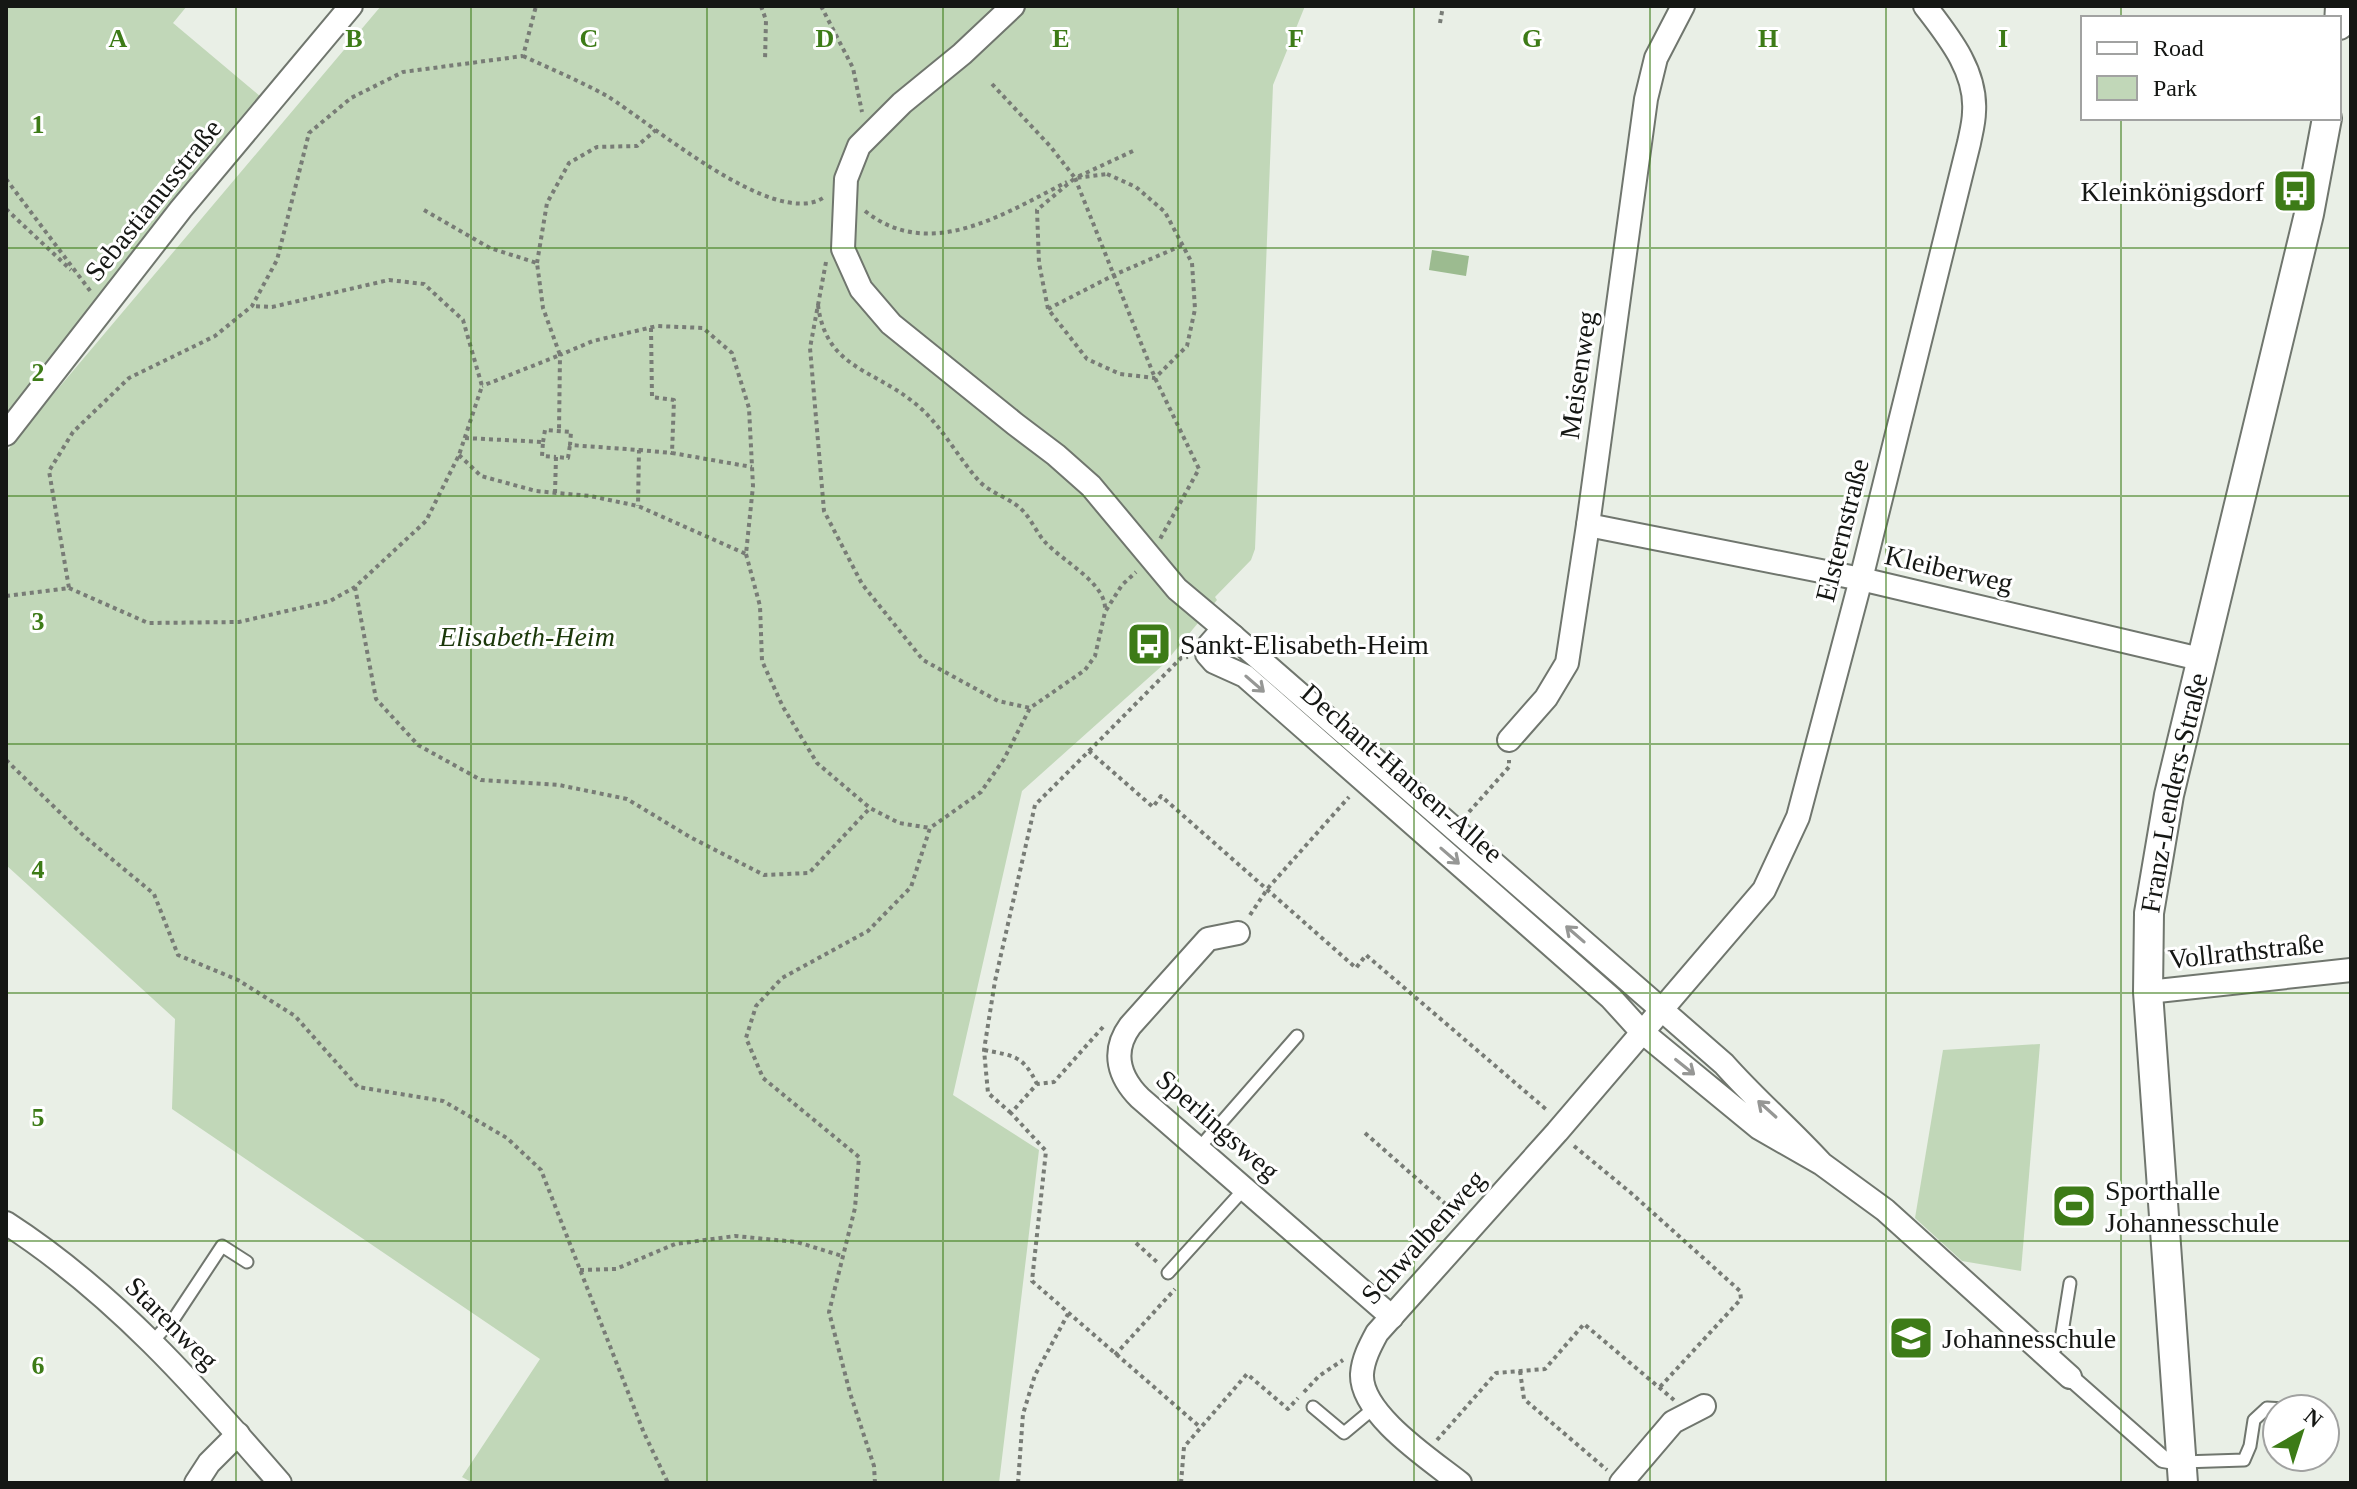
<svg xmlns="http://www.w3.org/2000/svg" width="2357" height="1489" font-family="Georgia,serif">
<rect width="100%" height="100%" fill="#e9efe6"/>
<g fill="#c1d7b8">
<polygon points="6,6 187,6 173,23 261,97 6,431"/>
<polygon points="381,6 1305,6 1273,85 1255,549 1251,560 1215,597 1217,600 1164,664 1022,791 953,1095 1039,1150 999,1483 473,1483 462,1477 540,1359 172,1109 175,1019 6,865 6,454 13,442"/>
<polygon points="2040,1044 2021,1271 1962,1261 1915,1218 1943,1050"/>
</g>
<polygon fill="#9cbb90" points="1432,250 1469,256 1466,276 1429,270"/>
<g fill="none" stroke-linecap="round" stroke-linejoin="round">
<g stroke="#70766e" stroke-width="15">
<g id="service">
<polyline points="1199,1148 1297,1036"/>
<polyline points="1168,1273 1245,1188"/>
<polyline points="152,1342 175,1317 222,1246 247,1262"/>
<polyline points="2049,1358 2061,1339 2070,1283"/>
<polyline points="1313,1407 1344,1433 1374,1408"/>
<polyline points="2182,1462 2244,1460 2250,1446 2254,1420 2267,1408 2285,1409"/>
</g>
</g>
<g stroke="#70766e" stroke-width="20">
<polyline id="pedestrian" points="2070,1377 2163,1459 2181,1462"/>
</g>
<g stroke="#70766e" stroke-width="26">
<g id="minor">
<polyline points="1013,6 962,54 902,103 859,146 846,179 843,249 861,289 891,324 1015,424 1056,455 1091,486 1177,589 1233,636"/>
<polyline points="6,434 181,209 351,6"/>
<polyline points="1588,525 1861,579 2200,659"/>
<polyline points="1509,740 1546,698 1567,663 1588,525 1646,99 1656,58 1683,6"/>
<path d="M1238,933L1208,939L1130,1026C1111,1052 1119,1077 1140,1098L1392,1317"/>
<polyline points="2148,992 2351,970"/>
<path d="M1822,1164C1790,1129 1755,1099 1724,1064L1233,636L1216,637L1209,645L1207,654L1214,662L1245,676L1611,998L1641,1031L1759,1128L1822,1164L1885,1210L2070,1377"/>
<path d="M6,1223C113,1292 197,1387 280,1483"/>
<polyline points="196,1483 209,1463 238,1434"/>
<path d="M1460,1483C1431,1460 1360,1414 1362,1374C1363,1359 1370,1346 1377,1333L1557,1132L1764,890L1798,817L1861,579L1969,143C1971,133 1974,122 1974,112C1977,71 1948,36 1925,6"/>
<polyline points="1621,1483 1673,1422 1704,1406"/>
</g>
</g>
<g stroke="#70766e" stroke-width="32">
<g id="tertiary">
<polyline points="2339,25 2340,6"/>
<path id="s1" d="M2183,1483L2148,992L2149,913L2169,795L2309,214L2327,118"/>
</g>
</g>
<g stroke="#787c76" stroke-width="4" stroke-dasharray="4 4" stroke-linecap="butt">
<polyline points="761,6 766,20 765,61"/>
<polyline points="821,6 853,68 862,112"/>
<polyline points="1440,23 1443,6"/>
<path d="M523,56C551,69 580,81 607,96C651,123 773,229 823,198"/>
<polyline points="992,84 1050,146 1075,178"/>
<polyline points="1133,151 1075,178 1155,378 1199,469 1160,539"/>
<polygon points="1107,174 1136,187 1165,212 1192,263 1195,309 1187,346 1155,378 1120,374 1087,359 1048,309 1039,263 1037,210 1075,178"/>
<polyline points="6,179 91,292"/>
<polyline points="6,209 71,270"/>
<polyline points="424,210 490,248 537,263 543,308 560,355 482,386"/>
<path d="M865,211C930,263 1005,213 1067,182"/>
<polyline points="826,262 810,348 824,511 862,584 923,660 998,701 1030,708"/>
<polyline points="537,263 547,203 569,163 597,147 637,146 656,130"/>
<path d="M818,305C826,367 870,368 912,401C940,422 956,455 979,481C991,494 1012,498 1024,512C1032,521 1037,533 1045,542C1061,560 1106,583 1105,609"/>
<polyline points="1048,309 1114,275 1183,245"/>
<polyline points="651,328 652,397 674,400 672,453 752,467"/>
<polyline points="465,438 543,442 542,456 556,457"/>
<polyline points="543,442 545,430 571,432 570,445 639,450 638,506"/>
<polyline points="639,450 672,453"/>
<polyline points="459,455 481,476 536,491 590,496 638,506 746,554 753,486 749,408 732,353 703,328 657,326 593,341 560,355 559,431"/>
<polyline points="555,493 556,457 568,458 570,445"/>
<polyline points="746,554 760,606 762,661 783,707 817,763 870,808 899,823 930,828"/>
<polyline points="355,587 376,699 418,745 481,780 559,785 627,799 690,837 764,875 809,873 870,808"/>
<polyline points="69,588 148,623 239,622 330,601 355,587 426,521 459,455 482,386 463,320 424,284 389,280 272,307 252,306"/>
<polyline points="6,596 69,588 49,471 73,432 129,378 215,336 252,306 277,260 309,133 351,98 403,72 523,56 536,6"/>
<polyline points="1089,751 1181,658 1188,657"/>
<polyline points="6,760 84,836 154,894 178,955 238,980 295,1016 358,1087 443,1101 507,1138 541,1170 644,1433 668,1483"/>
<polyline points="1469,812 1509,767 1509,760"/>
<polyline points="1250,915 1268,888 1349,797"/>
<polyline points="1103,1027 1054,1082 1037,1084 1011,1113 1046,1151 1032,1281 1200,1427"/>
<path d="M984,1050C1014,1056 1023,1055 1037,1084"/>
<polyline points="1011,1113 988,1093 984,1050 995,981 1035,805 1089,751 1153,807 1161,796 1356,968 1366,955 1548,1111"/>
<polyline points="1365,1133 1458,1215"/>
<polyline points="1574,1146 1631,1193 1740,1291 1741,1299 1660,1387"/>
<polyline points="1136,1243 1158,1263"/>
<polyline points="580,1270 616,1269 675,1244 735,1236 797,1242 842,1256"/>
<polyline points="1115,1355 1175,1289"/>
<polyline points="1520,1371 1524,1399 1607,1470"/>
<polyline points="1304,1392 1319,1376 1343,1360"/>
<polyline points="1437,1440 1496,1373 1545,1369 1584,1324 1674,1400"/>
<polyline points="875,1483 874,1466 850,1393 829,1312 855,1208 859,1157 763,1078 746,1038 756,1006 782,978 868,931 911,887 930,828 981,792 1004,759 1030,708 1085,670 1095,656 1105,612 1122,585 1136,572"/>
<polyline points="1018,1483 1023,1414 1035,1375 1068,1314"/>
<polyline points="1181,1483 1184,1447 1247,1374 1288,1409 1298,1398"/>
</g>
<use href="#service" stroke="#fff" stroke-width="11"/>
<use href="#pedestrian" stroke="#fff" stroke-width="16"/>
<use href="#minor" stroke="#fff" stroke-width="22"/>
<use href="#tertiary" stroke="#fff" stroke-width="28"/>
</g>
<defs><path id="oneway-shaft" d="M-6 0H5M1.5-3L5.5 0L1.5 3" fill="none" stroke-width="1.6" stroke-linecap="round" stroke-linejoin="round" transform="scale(2)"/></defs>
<g stroke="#969795">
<use href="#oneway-shaft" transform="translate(1255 684) rotate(41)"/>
<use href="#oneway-shaft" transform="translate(1450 856) rotate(41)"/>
<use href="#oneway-shaft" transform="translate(1575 934) rotate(-139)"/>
<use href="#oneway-shaft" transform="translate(1685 1067) rotate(39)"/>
<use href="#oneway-shaft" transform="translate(1767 1109) rotate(-138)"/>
</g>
<path fill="none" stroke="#3d7b17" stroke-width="2" stroke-opacity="0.55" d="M236,6V1483M471,6V1483M707,6V1483M943,6V1483M1178,6V1483M1414,6V1483M1650,6V1483M1886,6V1483M2121,6V18M2121,118V1483M6,248H2351M6,496H2351M6,744H2351M6,993H2351M6,1241H2351"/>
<defs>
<g id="bus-square" transform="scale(2.3)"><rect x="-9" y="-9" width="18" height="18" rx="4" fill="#3d7b17" stroke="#fff"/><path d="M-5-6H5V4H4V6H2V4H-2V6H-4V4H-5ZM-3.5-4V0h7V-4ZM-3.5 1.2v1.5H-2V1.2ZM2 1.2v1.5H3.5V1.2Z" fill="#fff"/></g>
<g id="stadium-square" transform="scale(2.3)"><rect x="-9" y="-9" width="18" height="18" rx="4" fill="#3d7b17" stroke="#fff"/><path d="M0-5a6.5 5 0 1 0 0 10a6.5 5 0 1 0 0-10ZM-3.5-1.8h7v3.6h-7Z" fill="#fff"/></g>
<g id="school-square" transform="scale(2.3)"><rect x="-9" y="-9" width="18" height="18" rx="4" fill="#3d7b17" stroke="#fff"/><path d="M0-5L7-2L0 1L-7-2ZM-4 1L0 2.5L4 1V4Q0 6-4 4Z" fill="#fff"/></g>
</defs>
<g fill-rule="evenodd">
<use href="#bus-square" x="2295" y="191"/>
<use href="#bus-square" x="1149" y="644"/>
<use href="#stadium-square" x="2074" y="1206"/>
<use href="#school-square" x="1911" y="1338"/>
</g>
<g text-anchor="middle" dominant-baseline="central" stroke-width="6" stroke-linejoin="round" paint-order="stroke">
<g font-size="28" fill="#151714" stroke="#fff" text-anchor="start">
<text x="2264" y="191" text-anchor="end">Kleinkönigsdorf</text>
<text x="1180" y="644">Sankt-Elisabeth-Heim</text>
<text x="2105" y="1190">Sporthalle<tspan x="2105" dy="32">Johannesschule</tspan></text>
<text x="1942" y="1338">Johannesschule</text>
</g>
<g font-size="28" fill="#151714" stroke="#fff">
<text transform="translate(153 200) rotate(-51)">Sebastianusstraße</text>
<text transform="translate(1578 375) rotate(-82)">Meisenweg</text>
<text transform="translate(1842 530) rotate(-76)">Elsternstraße</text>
<text transform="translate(1949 569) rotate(13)">Kleiberweg</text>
<text transform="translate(1402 773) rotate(41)">Dechant-Hansen-Allee</text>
<text stroke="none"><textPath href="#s1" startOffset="694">Franz-Lenders-Straße</textPath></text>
<text transform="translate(2246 951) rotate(-6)">Vollrathstraße</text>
<text transform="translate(1218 1125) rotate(41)">Sperlingsweg</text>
<text transform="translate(1423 1237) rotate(-48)">Schwalbenweg</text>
<text transform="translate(172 1323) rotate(45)">Starenweg</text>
</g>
<g font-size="28" font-style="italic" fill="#1b380a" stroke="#fff">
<text x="527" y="636">Elisabeth-Heim</text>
</g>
</g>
<g font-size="26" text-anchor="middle" font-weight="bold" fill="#3d7b17" stroke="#fff" stroke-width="6" stroke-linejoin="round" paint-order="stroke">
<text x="118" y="47">A</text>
<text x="354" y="47">B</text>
<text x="589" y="47">C</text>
<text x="825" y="47">D</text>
<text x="1061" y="47">E</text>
<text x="1296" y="47">F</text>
<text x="1532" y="47">G</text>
<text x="1768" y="47">H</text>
<text x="2003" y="47">I</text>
<text x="38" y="133">1</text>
<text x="38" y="381">2</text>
<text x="38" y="630">3</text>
<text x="38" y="878">4</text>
<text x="38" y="1126">5</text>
<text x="38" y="1374">6</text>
</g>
<rect width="2357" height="1489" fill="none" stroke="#151714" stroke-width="16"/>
<rect x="2081" y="16" width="260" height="104" fill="#ffffff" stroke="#a1a2a1" stroke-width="2"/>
<rect x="2097" y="42" width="40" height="12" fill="#ffffff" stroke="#a1a2a1" stroke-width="2"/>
<text x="2153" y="56" font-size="24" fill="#151714">Road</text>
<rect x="2097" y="76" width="40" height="24" fill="#c1d7b8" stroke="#a1a2a1" stroke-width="2"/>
<text x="2153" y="96" font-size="24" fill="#151714">Park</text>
<g transform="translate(2301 1433) rotate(39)"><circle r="38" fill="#ffffff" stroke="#a1a2a1" stroke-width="2"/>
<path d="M0-6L14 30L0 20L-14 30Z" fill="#3d7b17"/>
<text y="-12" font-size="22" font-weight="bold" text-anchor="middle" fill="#151714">N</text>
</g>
</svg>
